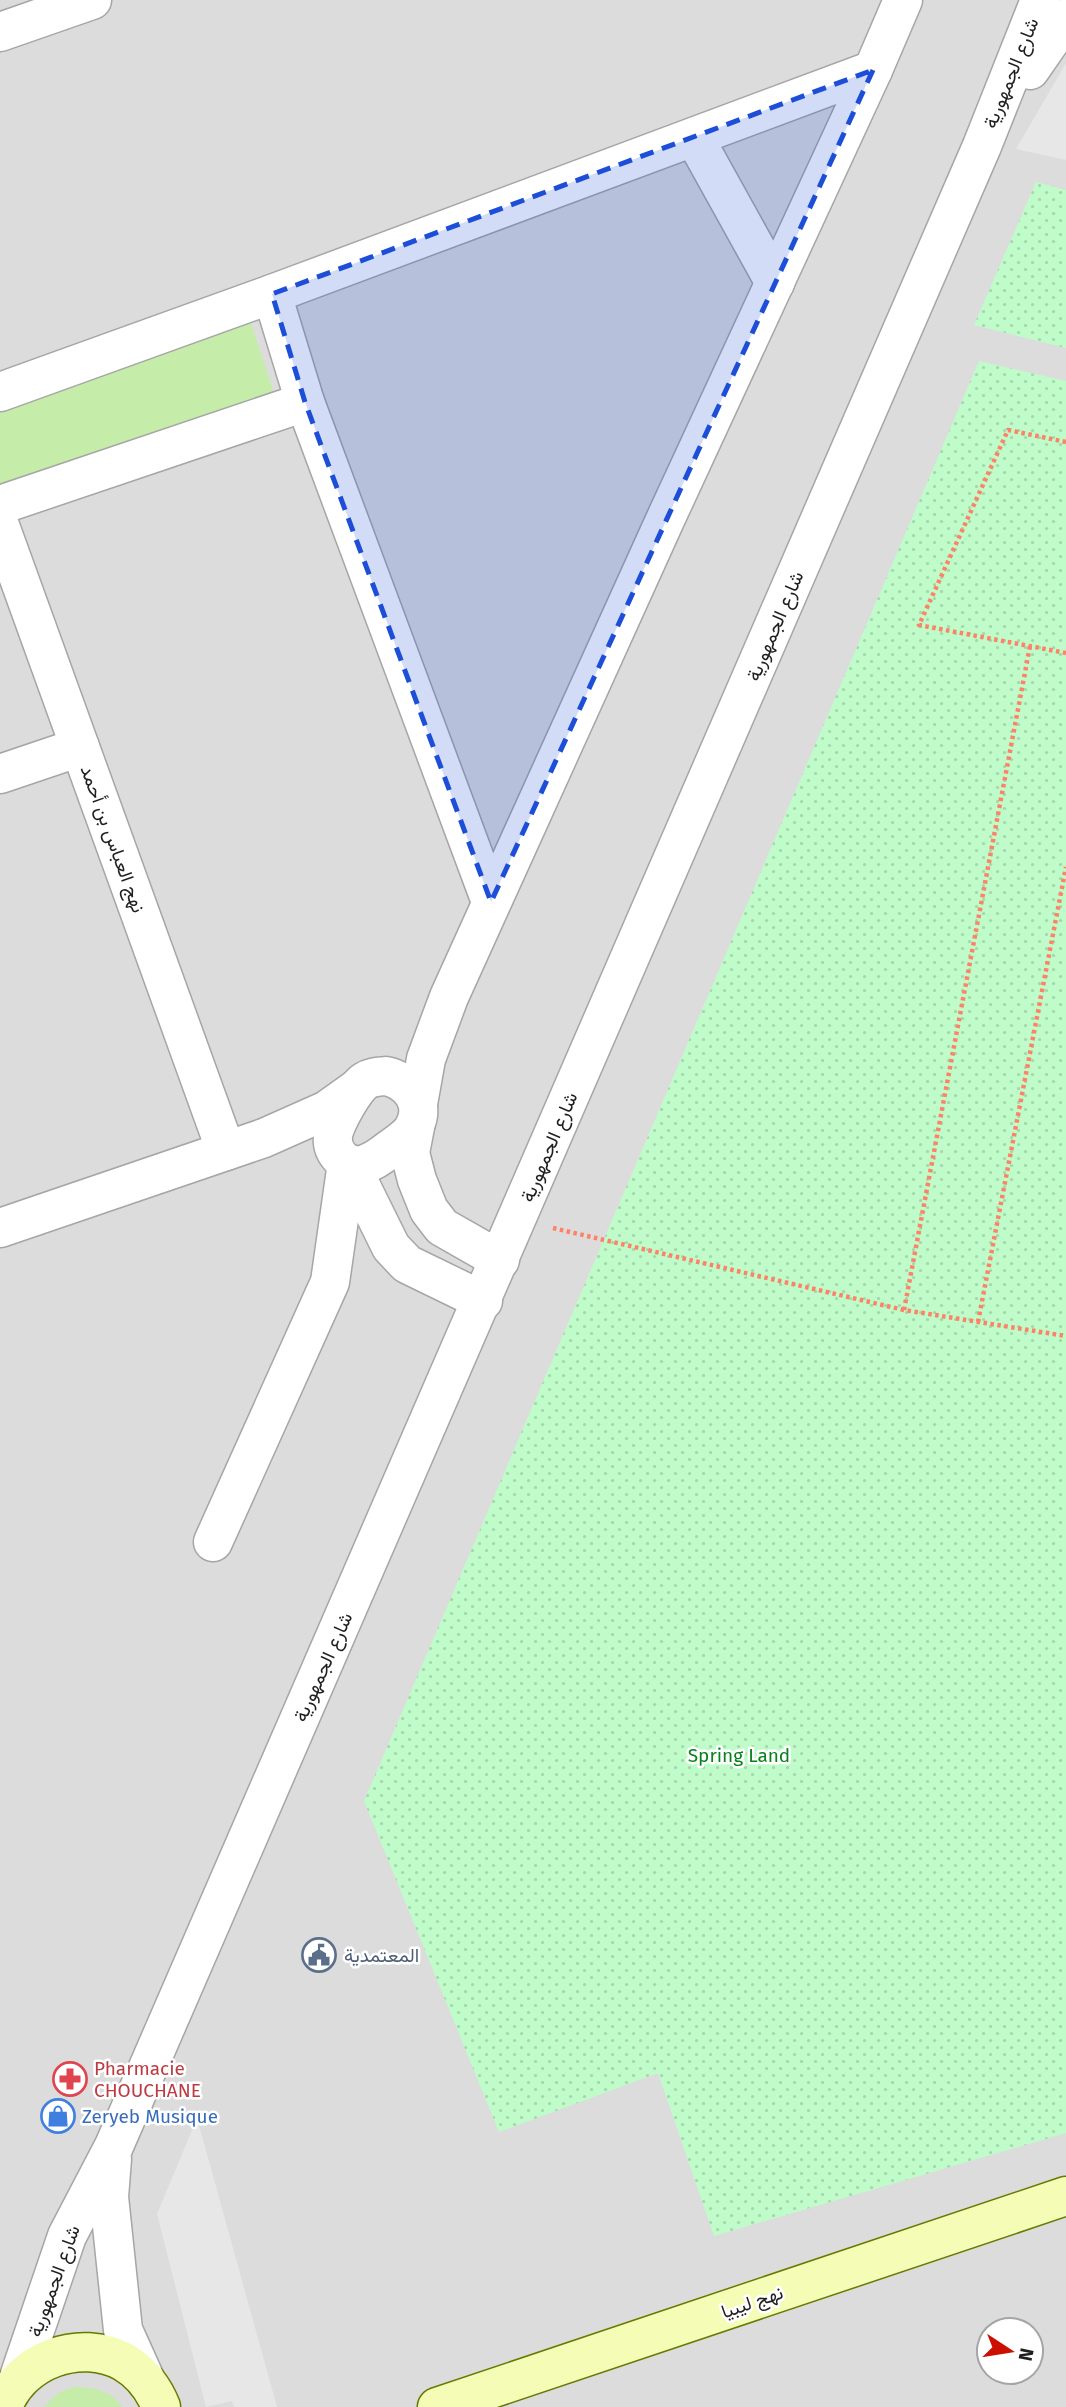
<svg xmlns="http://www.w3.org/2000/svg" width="1066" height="2407" font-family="'Fira Sans',Vazirmatn,sans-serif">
<defs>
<pattern id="park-dots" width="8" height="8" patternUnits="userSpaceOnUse" patternTransform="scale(1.75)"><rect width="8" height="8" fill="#bffcc9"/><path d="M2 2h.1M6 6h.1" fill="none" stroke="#a4d8ac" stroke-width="1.8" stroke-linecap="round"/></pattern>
</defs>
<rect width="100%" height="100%" fill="#f0ede4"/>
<path fill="#dddcdc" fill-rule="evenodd" d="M0,0H1066V2407H0ZM989,2330H1031V2372H989Z"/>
<g fill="#c5eca8">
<polygon points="245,305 277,402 0,495 0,387"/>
<path d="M74,2387C92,2387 111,2390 122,2407H44L58,2393Z"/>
</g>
<g fill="url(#park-dots)">
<polygon points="1036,182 1066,190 1066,348 974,325"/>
<polygon points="979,361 1066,381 1066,2133 714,2236 658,2073 499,2132 364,1801"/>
</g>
<g fill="#e7e7e7">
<polygon points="1066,63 1066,160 1016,149"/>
<polygon points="197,2118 277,2407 234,2407 232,2401 206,2407 157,2214"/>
</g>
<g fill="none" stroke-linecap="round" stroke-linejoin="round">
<g stroke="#a6a6a6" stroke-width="41">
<g id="minor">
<polyline points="0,32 92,0"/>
<polyline points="694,137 775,283"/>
<polyline points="272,294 305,402 491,902"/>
<polyline points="0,392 272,294 873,70"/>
<polyline points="0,505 305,402"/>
<polyline points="0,526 226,1151"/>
<polyline points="0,774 80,747"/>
<path d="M386,1076C409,1081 427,1103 414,1127C409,1137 399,1142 390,1149C376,1160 354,1176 339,1156C334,1150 332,1144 333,1136C334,1124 355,1087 365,1081C371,1077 378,1077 386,1076Z"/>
<polyline points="418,1104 426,1059 449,997 665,520 873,70 903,0"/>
<polyline points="415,1127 410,1153 417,1180 429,1210 442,1227 500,1260"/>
<polyline points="350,1164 391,1247 407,1264 483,1301"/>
<polyline points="0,1228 264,1138 327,1110 355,1090"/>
<polyline points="213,1542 330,1282 347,1163"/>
</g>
</g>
<g stroke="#a6a6a6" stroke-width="41">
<g id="tertiary">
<polyline points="1030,70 1066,18"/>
<polyline points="112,2159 109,2197 123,2330 146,2381"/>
<polyline points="18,2380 67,2236 114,2146 982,146 1040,0"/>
</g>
</g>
<g stroke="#657b00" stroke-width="41">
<g id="secondary">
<path d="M3,2407C20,2360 80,2338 124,2362C141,2372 154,2389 161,2407"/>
<polyline points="437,2407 1066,2196"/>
</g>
</g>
<g stroke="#ff8166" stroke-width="4.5" stroke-dasharray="3.5 3.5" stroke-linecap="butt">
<polyline points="1066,442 1008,430 919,625 1066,653"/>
<polyline points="553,1228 904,1310 1066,1336"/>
<polyline points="904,1310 1030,646"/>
<polyline points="978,1322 1066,867"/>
</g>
<use href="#minor" stroke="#fff" stroke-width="38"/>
<use href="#tertiary" stroke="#fff" stroke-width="38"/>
<use href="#secondary" stroke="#f4fcb6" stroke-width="38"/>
</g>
<path fill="#1d4ed8" fill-opacity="0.2" stroke="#1d4ed8" stroke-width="5" stroke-dasharray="14 9" stroke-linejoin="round" d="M873,70L491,902L305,402L272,294Z"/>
<defs>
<g id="civic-ring" transform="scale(1.75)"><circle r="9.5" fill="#fff" stroke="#5c6f8a" stroke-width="1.5"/><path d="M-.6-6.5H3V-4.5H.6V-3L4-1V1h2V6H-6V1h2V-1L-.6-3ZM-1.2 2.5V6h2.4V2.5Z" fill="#5c6f8a"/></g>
<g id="pharmacy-ring" transform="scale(1.75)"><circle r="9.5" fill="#fff" stroke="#e0444e" stroke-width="1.5"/><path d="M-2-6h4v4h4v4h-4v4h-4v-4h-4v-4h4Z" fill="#e0444e"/></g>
<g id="shop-ring" transform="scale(1.75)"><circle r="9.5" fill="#fff" stroke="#3f7fe0" stroke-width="1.5"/><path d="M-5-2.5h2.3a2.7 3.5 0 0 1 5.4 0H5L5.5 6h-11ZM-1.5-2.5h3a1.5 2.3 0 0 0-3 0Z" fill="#3f7fe0"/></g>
</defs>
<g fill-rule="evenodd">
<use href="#civic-ring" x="319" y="1955"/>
<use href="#pharmacy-ring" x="70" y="2079"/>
<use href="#shop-ring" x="58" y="2116"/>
</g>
<g text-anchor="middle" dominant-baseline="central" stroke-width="5" stroke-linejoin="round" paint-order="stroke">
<g font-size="19" fill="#1f1f1f" stroke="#fff">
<text transform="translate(1011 73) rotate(-68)">شارع الجمهورية</text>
<text transform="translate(775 626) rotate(-67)">شارع الجمهورية</text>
<text transform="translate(113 839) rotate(70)">نهج العباس بن أحمد</text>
<text transform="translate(549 1147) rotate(-67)">شارع الجمهورية</text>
<text transform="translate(323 1667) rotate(-66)">شارع الجمهورية</text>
<text transform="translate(54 2281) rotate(-70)">شارع الجمهورية</text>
<text transform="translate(752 2302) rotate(-19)">نهج ليبيا</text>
</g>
<g font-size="19" fill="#06831a" stroke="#fff">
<text x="739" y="1755">Spring Land</text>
</g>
<g font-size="19" fill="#4e5e75" stroke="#fff" text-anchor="start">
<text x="344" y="1955">المعتمدية</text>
</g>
<g font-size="19" fill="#be3a42" stroke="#fff" text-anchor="start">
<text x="94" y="2068">Pharmacie<tspan x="94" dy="22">CHOUCHANE</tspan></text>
</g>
<g font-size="19" fill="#366cbe" stroke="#fff" text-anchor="start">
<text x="82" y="2116">Zeryeb Musique</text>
</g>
</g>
<g transform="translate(1010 2351) rotate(102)"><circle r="33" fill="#ffffff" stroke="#a5a5a5" stroke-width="2"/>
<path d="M0-5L12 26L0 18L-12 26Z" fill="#cd0f00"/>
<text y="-10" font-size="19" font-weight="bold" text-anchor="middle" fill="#1f1f1f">N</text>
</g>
</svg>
